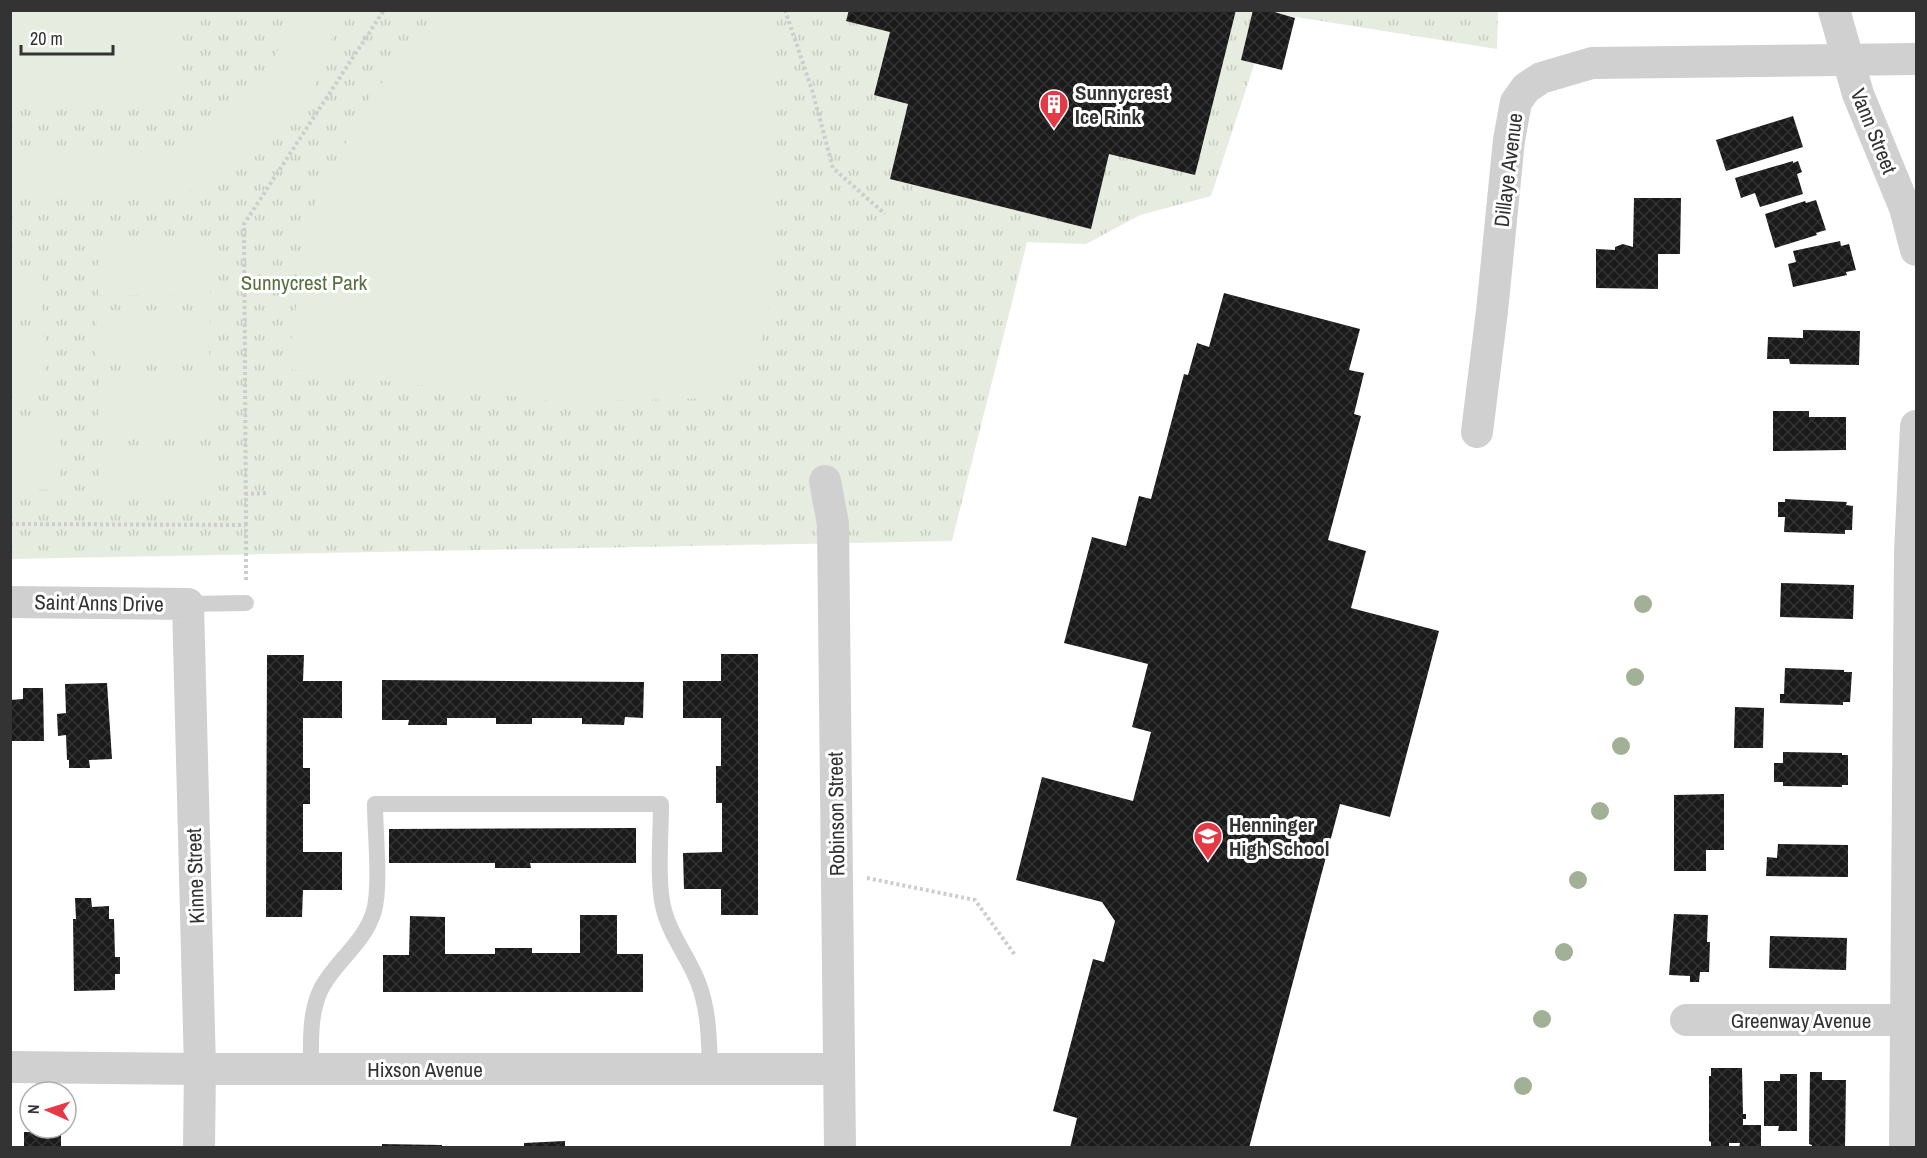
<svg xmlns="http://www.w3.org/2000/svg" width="1927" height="1158" font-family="'Archivo Narrow',sans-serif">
<defs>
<pattern id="park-tufts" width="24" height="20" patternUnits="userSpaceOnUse" patternTransform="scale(1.5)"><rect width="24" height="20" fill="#e6ecdf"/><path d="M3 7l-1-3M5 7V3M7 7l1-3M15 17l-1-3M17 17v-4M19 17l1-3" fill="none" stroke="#c6cbc0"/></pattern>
<pattern id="building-cross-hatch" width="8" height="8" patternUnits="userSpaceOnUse" patternTransform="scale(1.5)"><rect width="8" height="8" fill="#1a1a1a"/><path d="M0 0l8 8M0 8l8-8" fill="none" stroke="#333"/></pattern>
</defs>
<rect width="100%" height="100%" fill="#fff"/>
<polygon fill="url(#park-tufts)" points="10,11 1498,11 1497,49 1271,13 1211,196 1140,215 1086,244 1027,242 952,541 11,559"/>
<g fill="#e6ecdf">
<polygon points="11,10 179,11 179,103 11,102"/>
<path d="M288,11H336C329,99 262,174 175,195C150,201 124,200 98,200C69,199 40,199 11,199V150C38,151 65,151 93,151C109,151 126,153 143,151C186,147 225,126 252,93C271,69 285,41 288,11Z"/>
<polygon points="446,11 771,11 770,55 775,272 757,365 721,398 559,402 287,369 309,216 366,103 425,28"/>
<polygon points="98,242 211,243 210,296 98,295"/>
<polygon points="11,267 43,267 42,320 11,320"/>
<polygon points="97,310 210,311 209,364 96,363"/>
<polygon points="11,334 45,335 44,388 11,387"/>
<polygon points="99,377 211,378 211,432 98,431"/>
<polygon points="11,418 61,418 60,490 11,489"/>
<polygon points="99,445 212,446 211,499 99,498"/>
</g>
<g fill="url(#building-cross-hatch)">
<polygon points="849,10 1236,10 1195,175 1109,154 1091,229 890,179 908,104 874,95 890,32 846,21"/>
<polygon points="1253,10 1267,10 1295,18 1282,70 1241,60"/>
<polygon points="1793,116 1803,147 1726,171 1716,140"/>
<polygon points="1793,161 1793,163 1798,161 1802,172 1797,174 1803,194 1760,207 1755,193 1741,198 1735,178"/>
<polygon points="1634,198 1681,198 1680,254 1658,254 1658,289 1596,288 1596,249 1615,250 1615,247 1623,244 1633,247"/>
<polygon points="1816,200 1826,230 1816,233 1817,235 1775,248 1765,214 1805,201 1806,203"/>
<polygon points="1840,241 1841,246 1849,244 1856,270 1846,272 1847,275 1793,287 1788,264 1796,262 1793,251"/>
<polygon points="1224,293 1360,329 1349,370 1364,373 1354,414 1361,416 1328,540 1366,551 1351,608 1439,631 1390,817 1340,804 1249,1148 1070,1148 1077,1118 1053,1111 1093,959 1104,962 1115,921 1102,902 1016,880 1042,777 1133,801 1151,732 1132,727 1148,664 1064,643 1092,537 1126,546 1139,496 1151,499 1184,374 1188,375 1197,343 1209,347"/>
<polygon points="1803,330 1860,331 1859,365 1790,364 1789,359 1767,359 1768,337 1803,338"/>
<polygon points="1773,411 1809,411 1809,417 1846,417 1846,450 1773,451"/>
<polygon points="1785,499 1847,502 1846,505 1853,506 1852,530 1845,530 1845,534 1784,532 1785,517 1778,517 1778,502 1785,502"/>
<polygon points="1781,583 1854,585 1853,619 1780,617"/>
<polygon points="721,654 758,654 758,915 721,915 721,889 684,889 683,853 722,852 722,803 716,803 716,766 721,766 721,718 683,718 683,681 721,681"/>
<polygon points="267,655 304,655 303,681 342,681 342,718 303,718 303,768 310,768 310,804 303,804 303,852 342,852 342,890 303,890 302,917 266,917"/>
<polygon points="1785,668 1844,670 1844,672 1852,672 1850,702 1843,702 1843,705 1780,703 1780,694 1784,694"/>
<polygon points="382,680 644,682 643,718 625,717 624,725 582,724 582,718 532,718 532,724 496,724 496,718 447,718 447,725 408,725 409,720 382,720"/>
<polygon points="107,683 112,759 89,760 90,768 69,768 69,760 67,760 66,735 58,736 57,714 66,713 65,684"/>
<polygon points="23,688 43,688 44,741 10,741 10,700 23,699"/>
<polygon points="1735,707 1764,708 1763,748 1734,748"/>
<polygon points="1783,752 1842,753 1842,755 1848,755 1848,785 1842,785 1842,787 1783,786 1783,782 1774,782 1774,763 1783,763"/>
<polygon points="1724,794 1724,850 1706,850 1706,871 1674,871 1674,795"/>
<polygon points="636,828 636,863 530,863 531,868 495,868 495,863 389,863 389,829"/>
<polygon points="1778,844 1848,845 1848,877 1766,876 1767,857 1777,858"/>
<polygon points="75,898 91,898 92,907 109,906 109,919 114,919 115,957 120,957 120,974 115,974 115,990 74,991 73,919 76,919"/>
<polygon points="1674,914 1708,915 1707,942 1710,942 1709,972 1700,972 1699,982 1690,982 1690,976 1669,975"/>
<polygon points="580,915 617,915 617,954 643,954 643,992 383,992 383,955 409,955 410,916 445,917 445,954 495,954 495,948 532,948 532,953 580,953"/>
<polygon points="1770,936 1847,938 1846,970 1769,968"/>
<polygon points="1711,1068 1742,1068 1743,1114 1746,1114 1746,1119 1743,1119 1743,1125 1761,1125 1761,1148 1739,1148 1740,1143 1729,1143 1729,1148 1711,1148 1711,1142 1709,1141 1709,1076 1711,1076"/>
<polygon points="1810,1072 1822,1072 1822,1080 1846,1080 1845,1148 1812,1148 1812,1145 1809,1144"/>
<polygon points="1780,1074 1797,1074 1797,1131 1778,1131 1779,1126 1764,1126 1764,1081 1780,1081"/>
<rect x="24" y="1132" width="37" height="16"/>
<polygon points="565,1141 565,1148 524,1148 524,1143"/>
<polygon points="382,1144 442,1145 442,1148 382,1148"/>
</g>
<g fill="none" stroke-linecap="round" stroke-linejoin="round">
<g stroke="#cdcdcd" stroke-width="4" stroke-dasharray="3 3" stroke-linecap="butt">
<polyline points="785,10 812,90 833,168 885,214"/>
<polyline points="245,494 267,493"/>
<polyline points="10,524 246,525 246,580"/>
<polyline points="246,525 244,224 384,10"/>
<polyline points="867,878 975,900 1015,955"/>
</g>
<g stroke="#d0d0d0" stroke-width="16">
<polyline points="188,604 246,603"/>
<path d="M311,1069C311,1042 309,1012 322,987C337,960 365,942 374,911C381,884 375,833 375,804H661C661,833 657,880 663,906C669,934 688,956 698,982C709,1010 709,1040 710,1069"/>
</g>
<g stroke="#d0d0d0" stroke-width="32">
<polyline points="1834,10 1858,94 1905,208 1916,250"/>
<polyline points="1477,432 1492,311 1509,140 1516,102 1526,88 1541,78 1592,63 1916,59"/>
<polyline points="825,481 833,524 840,1148"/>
<polyline points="10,602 188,604 200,1069 199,1148"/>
<polyline points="1686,1020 1916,1020"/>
<polyline points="10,1067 200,1069 839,1069"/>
<polyline points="1905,1148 1910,552 1916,426"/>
</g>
</g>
<g fill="#a2b095">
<circle cx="1643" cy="604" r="9"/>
<circle cx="1635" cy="677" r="9"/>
<circle cx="1621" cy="746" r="9"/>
<circle cx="1600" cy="811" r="9"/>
<circle cx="1578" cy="880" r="9"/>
<circle cx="1564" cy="952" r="9"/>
<circle cx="1542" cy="1019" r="9"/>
<circle cx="1523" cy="1086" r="9"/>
</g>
<defs>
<g id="building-pin" transform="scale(1.5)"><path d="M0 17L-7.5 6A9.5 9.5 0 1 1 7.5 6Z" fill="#e63946" stroke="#fff"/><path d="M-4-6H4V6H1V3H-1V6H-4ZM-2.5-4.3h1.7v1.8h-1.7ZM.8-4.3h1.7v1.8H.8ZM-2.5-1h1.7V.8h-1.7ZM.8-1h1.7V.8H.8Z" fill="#fff"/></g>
<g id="school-pin" transform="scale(1.5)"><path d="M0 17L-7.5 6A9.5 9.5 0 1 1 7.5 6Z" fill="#e63946" stroke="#fff"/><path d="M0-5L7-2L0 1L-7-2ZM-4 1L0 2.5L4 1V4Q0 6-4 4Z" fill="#fff"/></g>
</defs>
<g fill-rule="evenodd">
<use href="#building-pin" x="1054" y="104"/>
<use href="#school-pin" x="1208" y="836"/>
</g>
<g text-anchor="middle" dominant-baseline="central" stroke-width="6" stroke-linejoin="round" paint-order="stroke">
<g font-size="21" font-weight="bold" fill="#333" stroke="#fff" text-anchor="start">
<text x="1075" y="92">Sunnycrest<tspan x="1075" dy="24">Ice Rink</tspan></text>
<text x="1229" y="824">Henninger<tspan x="1229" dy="24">High School</tspan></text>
</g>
<g font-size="21" fill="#333" stroke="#fff">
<text transform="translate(1874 131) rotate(68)">Vann Street</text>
<text transform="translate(1508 170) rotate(-83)">Dillaye Avenue</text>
<text transform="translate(99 603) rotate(1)">Saint Anns Drive</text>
<text transform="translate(836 814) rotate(-91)">Robinson Street</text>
<text transform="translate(195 876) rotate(-92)">Kinne Street</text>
<text x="1801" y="1020">Greenway Avenue</text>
<text x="425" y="1069">Hixson Avenue</text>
</g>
<g font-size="21" fill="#56703f" stroke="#fff">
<text x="304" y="282">Sunnycrest Park</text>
</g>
</g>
<rect width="1927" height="1158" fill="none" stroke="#333333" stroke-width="24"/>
<g transform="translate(48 1110) rotate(273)"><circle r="28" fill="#ffffff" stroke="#adadad" stroke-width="1.5"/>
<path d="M0-4.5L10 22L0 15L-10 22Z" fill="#e63946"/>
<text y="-9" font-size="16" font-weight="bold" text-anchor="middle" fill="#333333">N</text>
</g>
<path d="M21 45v9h92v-9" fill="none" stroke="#333333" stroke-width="3"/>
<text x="30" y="45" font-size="18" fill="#333333" stroke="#ffffff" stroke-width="4.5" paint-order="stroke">20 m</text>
</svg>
